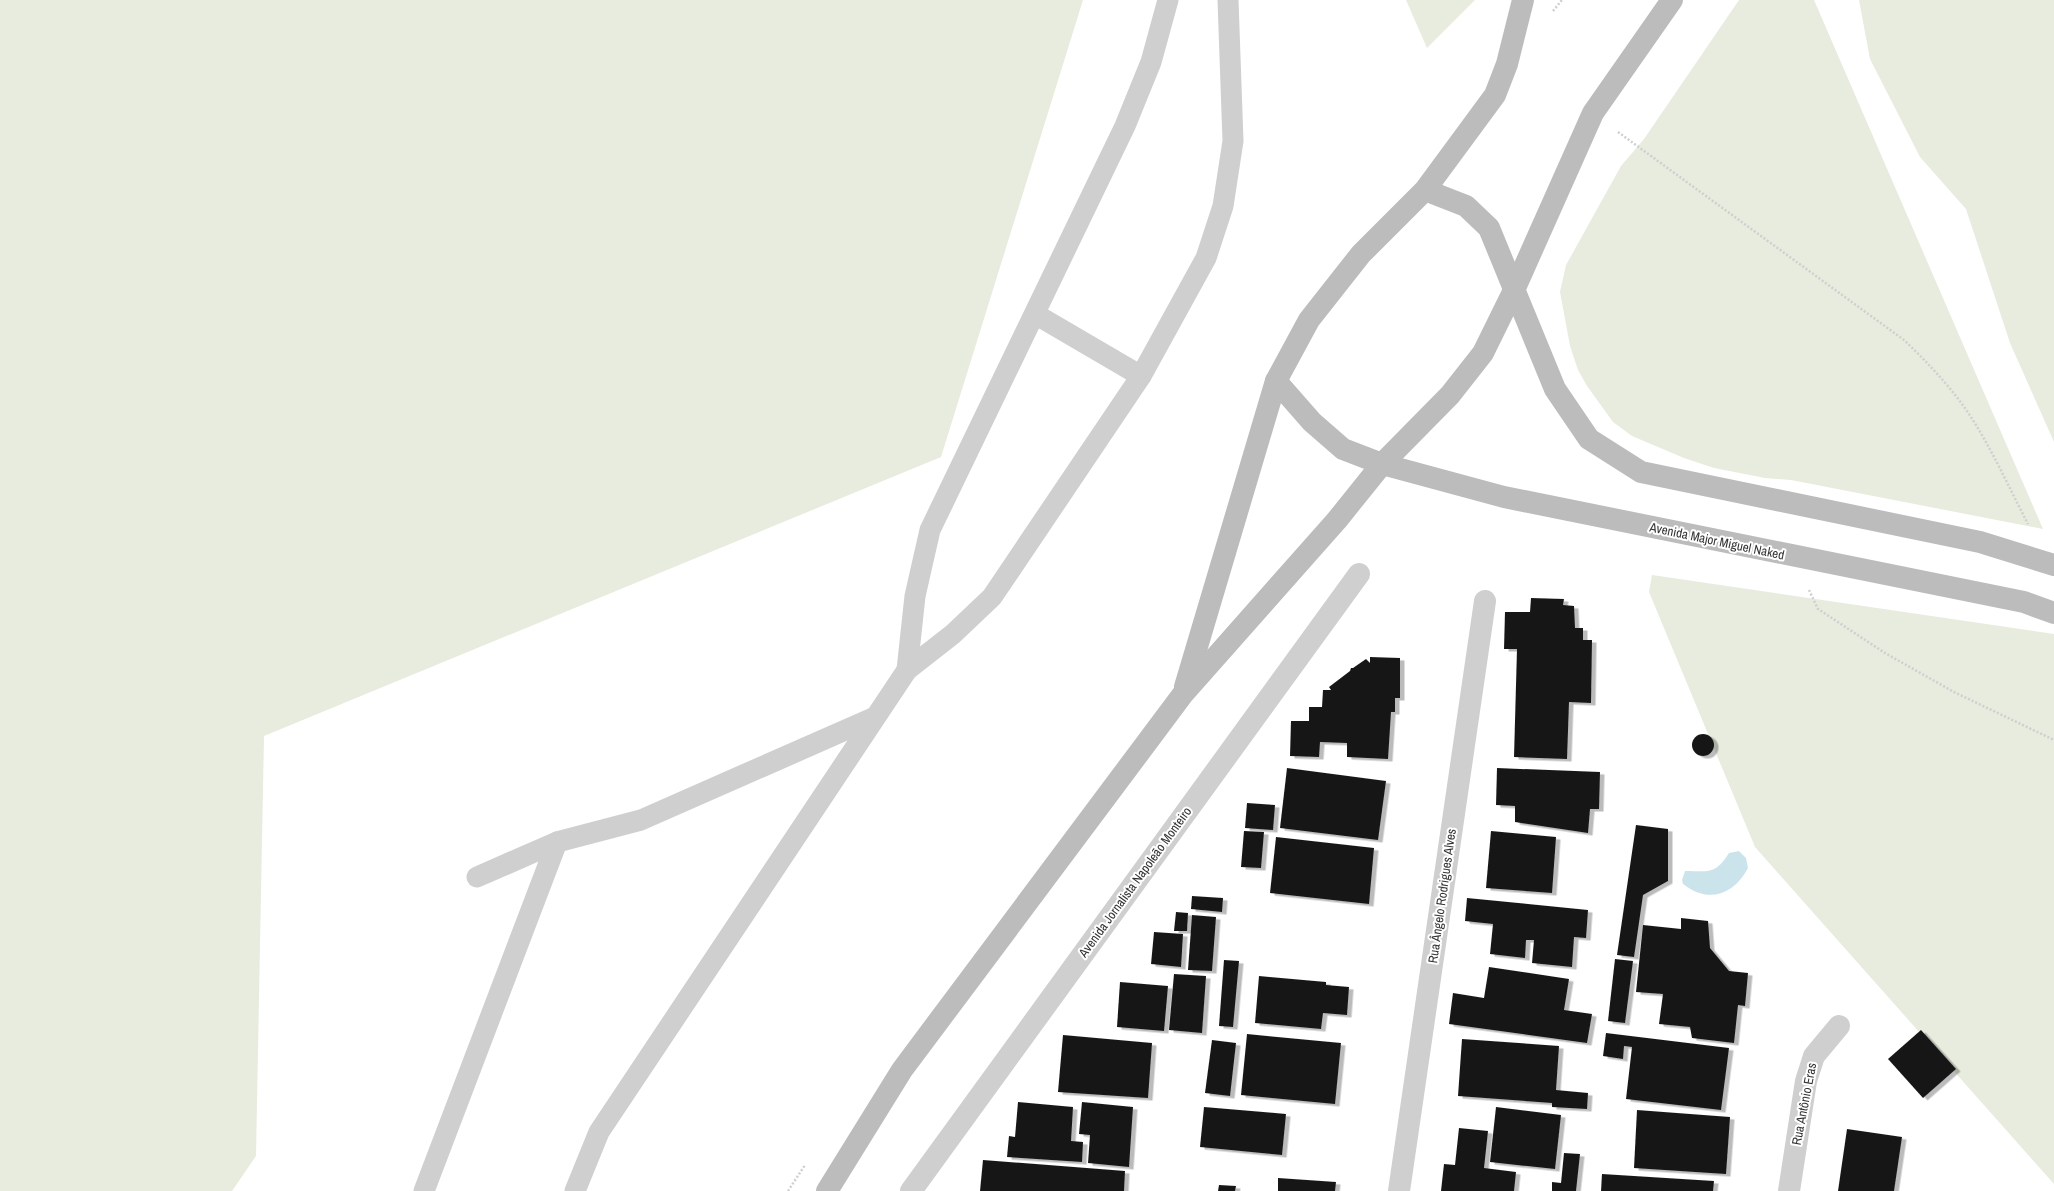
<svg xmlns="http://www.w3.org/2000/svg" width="2054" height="1191" font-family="'Archivo Narrow',sans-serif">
<defs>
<filter id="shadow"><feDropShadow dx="4.5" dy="2.5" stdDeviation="0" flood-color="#0004"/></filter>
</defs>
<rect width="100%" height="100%" fill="#fff"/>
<g fill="#e7ecde">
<polygon points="0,0 1083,0 941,457 264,736 256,1156 232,1191 0,1191"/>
<polygon points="1406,0 1475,0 1427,48"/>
<polygon points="1739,0 1814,0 2043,529 1791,480 1765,478 1714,468 1684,458 1632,436 1613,422 1587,386 1578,370 1570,346 1560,292 1566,265 1621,166 1644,139"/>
<polygon points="1859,0 2054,0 2054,442 2010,343 1966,209 1920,157 1870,59"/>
<polygon points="1652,575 2054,634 2054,1184 1755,847 1649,592"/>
</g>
<path fill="#cbe4ec" d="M1739,851L1746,858L1748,868C1734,895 1708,904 1683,884L1682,880L1685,871C1709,871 1715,875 1729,853Z"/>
<g fill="#191919" filter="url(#shadow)">
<polygon points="1531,598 1564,599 1563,605 1574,606 1575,628 1583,628 1583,640 1592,640 1591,703 1569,702 1567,759 1514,757 1517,649 1504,649 1505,612 1530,612"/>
<polygon points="1370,657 1400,658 1400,698 1395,698 1395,712 1391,712 1388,759 1347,757 1347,743 1320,742 1319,757 1290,756 1291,721 1309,721 1309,707 1322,707 1323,690 1331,690 1329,687 1350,671 1351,668 1353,668 1366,659 1370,663"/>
<circle cx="1703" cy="745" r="11"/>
<polygon points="1287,768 1386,781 1378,840 1280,828"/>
<polygon points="1497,768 1600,772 1599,809 1590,809 1588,833 1515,822 1515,806 1496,805"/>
<polygon points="1247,803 1275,805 1273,830 1245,828"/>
<polygon points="1636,825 1668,829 1668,881 1643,895 1634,957 1617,955"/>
<polygon points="1244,831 1264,832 1261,868 1241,867"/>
<polygon points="1491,831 1556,837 1552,893 1486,888"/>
<polygon points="1276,837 1374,848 1369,904 1270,893"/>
<polygon points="1192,896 1223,898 1222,912 1191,909"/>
<polygon points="1467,898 1588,910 1586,938 1574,937 1572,967 1532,963 1534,940 1526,940 1525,958 1490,954 1493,924 1465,921"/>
<polygon points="1176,912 1188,913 1187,931 1174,931"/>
<polygon points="1192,915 1216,917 1212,971 1188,970"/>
<polygon points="1681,918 1708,921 1710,948 1729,971 1748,973 1745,1006 1738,1005 1734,1043 1692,1038 1690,1027 1659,1024 1663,994 1636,992 1643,925 1681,929"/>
<polygon points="1154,932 1183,934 1181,967 1151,964"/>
<polygon points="1615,959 1633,961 1625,1023 1608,1021"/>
<polygon points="1224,960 1239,961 1233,1027 1219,1026"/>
<polygon points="1489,967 1569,979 1564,1010 1592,1014 1587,1043 1449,1024 1453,993 1484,998"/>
<polygon points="1174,974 1206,976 1202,1033 1169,1030"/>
<polygon points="1259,976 1326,982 1326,985 1349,987 1347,1015 1323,1013 1321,1029 1255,1023"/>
<polygon points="1120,982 1168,986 1164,1031 1117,1027"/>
<polygon points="1921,1030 1956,1069 1923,1098 1888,1059"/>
<polygon points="1606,1033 1729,1048 1721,1110 1626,1099 1632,1047 1624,1046 1623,1059 1603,1056"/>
<polygon points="1247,1034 1341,1043 1335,1104 1241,1095"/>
<polygon points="1063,1035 1152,1043 1148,1098 1058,1092"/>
<polygon points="1462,1039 1559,1046 1556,1090 1588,1093 1587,1109 1552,1107 1552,1103 1458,1096"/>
<polygon points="1212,1040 1236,1043 1230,1096 1205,1093"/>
<polygon points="1018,1102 1073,1107 1071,1141 1083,1142 1082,1162 1007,1157 1009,1136 1015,1137"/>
<polygon points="1082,1102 1133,1107 1129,1167 1088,1163 1090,1135 1079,1134"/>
<polygon points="1204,1107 1286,1114 1282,1155 1200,1147"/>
<polygon points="1496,1107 1561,1115 1555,1169 1490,1162"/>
<polygon points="1637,1110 1730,1117 1726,1174 1634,1168"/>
<polygon points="1459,1128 1488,1131 1484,1168 1516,1172 1514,1191 1441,1191 1444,1164 1455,1165"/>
<polygon points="1847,1129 1902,1137 1894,1191 1838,1191"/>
<polygon points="1564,1153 1580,1154 1576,1191 1552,1191 1552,1182 1561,1183"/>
<polygon points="983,1160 1125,1171 1124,1191 980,1191"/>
<polygon points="1602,1174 1714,1181 1713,1191 1601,1191"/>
<polygon points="1278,1178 1336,1182 1335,1191 1278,1191"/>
<polygon points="1219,1185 1236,1186 1235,1191 1218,1191"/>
</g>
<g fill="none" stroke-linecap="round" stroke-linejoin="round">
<g stroke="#cfcfcf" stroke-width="2.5" stroke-dasharray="2 2" stroke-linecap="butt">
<polyline points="1553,11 1562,0"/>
<path d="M1618,132L1904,340C1923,358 1940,376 1956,396C1985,433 2006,482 2028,524"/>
<polyline points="1809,590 1818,609 1885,653 1954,692 2054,740"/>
<polyline points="788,1191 805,1165"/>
</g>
<g stroke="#cfcfcf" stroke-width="21">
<polyline points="1035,314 1141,376"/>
<polyline points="907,670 915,596 930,530 1125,126 1151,62 1168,0"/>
<polyline points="477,877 557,842 641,820 875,717"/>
<polyline points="424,1191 557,842"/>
<polyline points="575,1191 599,1132 907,670 953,634 992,597 1141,376 1206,258 1223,206 1233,141 1228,0"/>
</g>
<g stroke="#cfcfcf" stroke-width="22">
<polyline points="911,1191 1359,574"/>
<polyline points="1399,1191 1485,601"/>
<polyline points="1789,1191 1806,1081 1814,1056 1839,1026"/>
</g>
<g stroke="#bcbcbc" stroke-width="22">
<polyline points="1425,190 1466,206 1489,228 1555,389 1589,439 1641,472 1980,542 2054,565"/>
<polyline points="1276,381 1312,422 1343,449 1382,464 1504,497 2024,602 2054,613"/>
<polyline points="1185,687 1276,381 1309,320 1361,254 1425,190 1495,95 1507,64 1523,0"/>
<polyline points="827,1191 902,1070 1183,694 1337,520 1382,464 1450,395 1483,353 1515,288 1593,113 1672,0"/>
</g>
</g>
<g text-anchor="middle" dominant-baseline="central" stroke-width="4" stroke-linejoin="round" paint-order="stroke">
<g font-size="13" fill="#323232" stroke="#fff">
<text transform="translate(1717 541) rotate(12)">Avenida Major Miguel Naked</text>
<text transform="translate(1135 882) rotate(-54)">Avenida Jornalista Napoleão Monteiro</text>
<text transform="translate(1442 896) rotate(-82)">Rua Ângelo Rodrigues Alves</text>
<text transform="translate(1804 1104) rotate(-79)">Rua Antônio Eras</text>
</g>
</g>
</svg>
